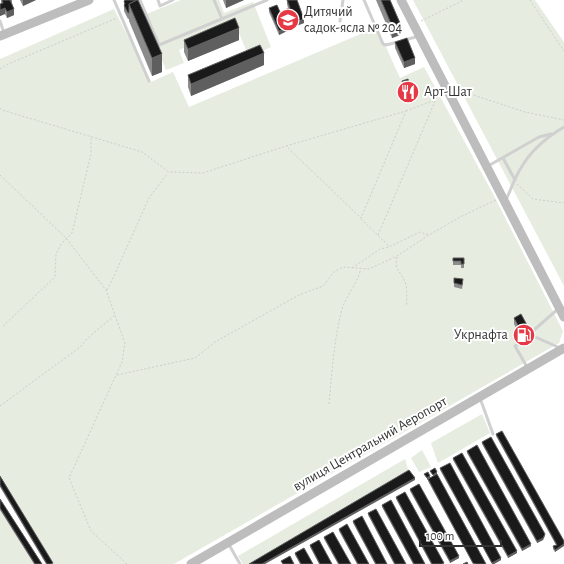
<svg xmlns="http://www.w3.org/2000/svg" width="564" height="564" font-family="'Alegreya Sans',sans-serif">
<rect width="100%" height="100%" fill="#fff"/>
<g fill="#e6ecdf">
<polygon points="181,0 219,0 224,13 253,2 271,47 249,57 236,26 179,50 184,63 166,70 144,15"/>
<polygon points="413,0 535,0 564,42 564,286"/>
<polygon points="114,9 151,82 173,72 189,107 377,27 400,78 424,67 493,194 563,331 559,343 174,564 52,564 0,478 0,59"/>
<polygon points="482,414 490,433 438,463 431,443"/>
<polygon points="422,450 431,467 419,472 411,458"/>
<polygon points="405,459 409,472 253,564 243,564 238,556"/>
<polygon points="0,510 34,564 0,564"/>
</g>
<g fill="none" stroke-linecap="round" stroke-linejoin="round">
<g stroke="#cdcdcd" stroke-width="1" stroke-dasharray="2 2" stroke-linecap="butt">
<polyline points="530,0 564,51"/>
<polyline points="421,21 464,0"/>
<polyline points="0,69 6,65 117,18"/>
<polyline points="455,89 525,112 564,120"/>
<polyline points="0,108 2,110 142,152 169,172 203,173 286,146 406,111 361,218 286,146"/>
<polyline points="406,111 435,100"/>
<polyline points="0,175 66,238 106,290 125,343 122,362 69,478 91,531 127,564"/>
<polyline points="517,184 533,199 564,203"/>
<polyline points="361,219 389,246"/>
<polyline points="378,235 436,99 441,92"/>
<path d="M397,257C394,270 399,269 404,280C408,286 406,298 407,305"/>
<polyline points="352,268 380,249 389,247 420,232 429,235"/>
<polyline points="107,290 114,276 149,198 168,173"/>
<polyline points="3,326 55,277 56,254 62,243 72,233 91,154 91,136"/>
<polyline points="117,375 195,358 215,342 299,295 323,286 334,272 343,267 369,269 397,256 429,235 462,216 496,200"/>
<path d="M329,404C332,372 334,340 342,309C345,298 361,277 360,270"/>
<polyline points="0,406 80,347 88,338 115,315"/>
</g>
<g stroke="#d0d0d0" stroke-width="3">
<polyline points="114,0 149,81"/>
<polyline points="140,0 159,45 267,0"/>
<polyline points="158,0 160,6 173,0"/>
<polyline points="214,0 222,19"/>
<polyline points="364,0 383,44 386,45 398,42"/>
<polyline points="0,21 4,33"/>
<polyline points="340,21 343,0"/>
<polyline points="405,40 419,36"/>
<polyline points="503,158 515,180"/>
<polyline points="488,166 539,137 551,134"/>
<path d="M506,200C511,189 515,177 521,168C531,150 547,137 564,127"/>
<polyline points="533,336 560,348"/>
<polyline points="530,337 533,336 534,330 558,309"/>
<polyline points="523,341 515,346 527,367"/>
<polyline points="480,398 493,434"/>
<polyline points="228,543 240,564"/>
</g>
<g stroke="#bdbdbd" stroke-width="9">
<polyline points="401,0 564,317"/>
<polyline points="0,36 89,0"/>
<polyline points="191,564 564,348"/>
</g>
</g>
<g fill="#8c8c8c">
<polygon points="1,0 12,0 12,3 14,15 7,18 5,14 0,16 0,4 1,4"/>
<polygon points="20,0 36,0 23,6"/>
<polygon points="138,0 162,72 152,76 129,21 129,19 128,19 124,11 124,1"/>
<polygon points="223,0 244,0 226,8"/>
<polygon points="287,0 304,23 296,26 292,16 284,20 287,31 279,35 269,12 269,8 280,12 288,8 287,4"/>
<polygon points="376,0 390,0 400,35 392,38"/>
<polygon points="184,40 239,40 188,61 184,52"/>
<polygon points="395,42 415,64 404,68 395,48"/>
<polygon points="264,65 191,96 188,87 188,75"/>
<polygon points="402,81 413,98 407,100 402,85"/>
<polygon points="453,258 464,258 464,268 461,268 461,265 453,265"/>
<polygon points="454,283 463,283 462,289 454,287"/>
<polygon points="514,318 533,342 526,346 514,324"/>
<polygon points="496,434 564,541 555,552 553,549 553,546 556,545 496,436"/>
<polygon points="482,442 545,536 543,540 537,543 482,444"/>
<polygon points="467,451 531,546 522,551 467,453"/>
<polygon points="453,458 517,553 508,558 453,460"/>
<polygon points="440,468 501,560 494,564 492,564 440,470"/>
<polygon points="0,476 53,564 46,564 0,487"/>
<polygon points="428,479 486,564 473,564 428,481"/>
<polygon points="410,489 459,558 450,563 410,491"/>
<polygon points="396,497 444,564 431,564 396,499"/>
<polygon points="0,499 42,564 34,564 0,510"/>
<polygon points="382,505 425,564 413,564 382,507"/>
<polygon points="368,513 406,564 394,564 368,515"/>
<polygon points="353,521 387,564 375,564 353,523"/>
<polygon points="339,529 369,564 357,564 339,531"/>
<polygon points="324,537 351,564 338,564 324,539"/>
<polygon points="310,545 332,564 319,564 310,547"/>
<polygon points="295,553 313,564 300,564 295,555"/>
</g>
<g fill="#5f5f5f">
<polygon points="23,0 36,0 23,6"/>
<polygon points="226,0 244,0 226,8"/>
<polygon points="5,8 5,14 0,16 0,10"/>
<polygon points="14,9 14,15 7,18 7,12"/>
<polygon points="292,12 292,16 282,20 282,16"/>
<polygon points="304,19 304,23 296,26 296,22"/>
<polygon points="400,23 400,35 392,38 392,26"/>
<polygon points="287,27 287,31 279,35 279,31"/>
<polygon points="239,28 239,40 188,61 188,49"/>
<polygon points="264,53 264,65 191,96 191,84"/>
<polygon points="162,54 162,72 152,76 152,58"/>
<polygon points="415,58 415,64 404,68 404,62"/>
<polygon points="413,94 413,98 407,100 407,96"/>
<polygon points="533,336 533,342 526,346 526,340"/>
<polygon points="437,472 437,474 433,477 433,475"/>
<polygon points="430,476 430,478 427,480 427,478"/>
<polygon points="415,478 415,480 265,564 262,564"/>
<polygon points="545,534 543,540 537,543 537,541"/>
<polygon points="531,544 531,546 522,551 522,549"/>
<polygon points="564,544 564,546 555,552 555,550"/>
<polygon points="517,551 517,553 508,558 508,556"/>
<polygon points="459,556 459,558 450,563 450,561"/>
<polygon points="501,558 501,560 494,564 492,564 492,563"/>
</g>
<g fill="#1a1a1a" stroke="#5f5f5f">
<polygon points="2,0 10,0 14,9 7,12 5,8 0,10 0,4 3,3"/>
<polygon points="125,0 137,0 129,4 129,13 128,13 124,5 125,4 124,1"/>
<polygon points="137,0 138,0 162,54 152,58 129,4"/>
<polygon points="287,0 297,0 304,19 296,22 292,12 282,16 287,27 279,31 269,8 277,5 280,12 290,8"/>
<polygon points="381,0 390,0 400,23 392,26"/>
<polygon points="235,18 239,28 188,49 184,40"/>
<polygon points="407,38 415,58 404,62 395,42"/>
<polygon points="260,45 264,53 191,84 188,75"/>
<polygon points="408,79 413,94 407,96 402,81"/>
<polygon points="453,258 464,258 464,264 461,264 461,261 453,261"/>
<polygon points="454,278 463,279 462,285 454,283"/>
<polygon points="521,314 533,336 526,340 514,318"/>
<polygon points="502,431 564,541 564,544 555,550 553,546 557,545 496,434"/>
<polygon points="491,437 545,534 543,538 537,541 482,442"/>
<polygon points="477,445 531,544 522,549 467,451"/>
<polygon points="462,453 517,551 508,556 453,458"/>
<polygon points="450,463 501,558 492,563 440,468"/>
<polygon points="435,468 437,472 433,475 430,471"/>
<polygon points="409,470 415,478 262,564 249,564"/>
<polygon points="428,472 430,476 427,478 424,474"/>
<polygon points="437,474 486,564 476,564 473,563 428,479"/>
<polygon points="0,476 53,563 51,564 47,564 0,485"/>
<polygon points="419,484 459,556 450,561 410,489"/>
<polygon points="405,492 444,563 442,564 432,564 396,497"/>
<polygon points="0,499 42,564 35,564 0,508"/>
<polygon points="391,500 425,564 414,564 382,505"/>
<polygon points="376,509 406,564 395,564 368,513"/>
<polygon points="362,516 387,564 376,564 353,521"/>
<polygon points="347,524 369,564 358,564 339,529"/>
<polygon points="333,532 351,564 339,564 324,537"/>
<polygon points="319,540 332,564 320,564 310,545"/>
<polygon points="304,548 313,564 301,564 295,553"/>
<polygon points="290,556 294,564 283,564 281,561"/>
<polygon points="467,562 468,564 463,564"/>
</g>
<defs>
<g id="school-disc" transform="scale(1.15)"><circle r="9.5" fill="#e63946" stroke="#fff"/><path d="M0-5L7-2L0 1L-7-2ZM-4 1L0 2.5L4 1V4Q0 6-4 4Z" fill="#fff"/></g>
<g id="restaurant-disc" transform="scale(1.15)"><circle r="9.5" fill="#e63946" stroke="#fff"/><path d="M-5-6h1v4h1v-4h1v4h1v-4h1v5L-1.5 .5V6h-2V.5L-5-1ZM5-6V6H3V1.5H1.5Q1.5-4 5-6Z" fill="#fff"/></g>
<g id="fuel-disc" transform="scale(1.15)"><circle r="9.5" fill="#e63946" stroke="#fff"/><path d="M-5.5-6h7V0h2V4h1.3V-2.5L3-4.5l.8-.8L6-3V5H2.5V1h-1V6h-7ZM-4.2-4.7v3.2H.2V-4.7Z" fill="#fff"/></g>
</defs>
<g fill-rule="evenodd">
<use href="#school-disc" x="288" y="20"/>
<use href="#restaurant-disc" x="408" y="92"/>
<use href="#fuel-disc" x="524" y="335"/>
</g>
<g text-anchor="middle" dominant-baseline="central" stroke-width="4" stroke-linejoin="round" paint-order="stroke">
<g font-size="14" fill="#333" stroke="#fff" text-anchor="start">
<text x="304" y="12">Дитячий<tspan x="304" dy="16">садок-ясла № 204</tspan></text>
<text x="424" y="92">Арт-Шат</text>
<text x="508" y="335" text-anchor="end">Укрнафта</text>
</g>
<g font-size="14" fill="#333" stroke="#fff">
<text transform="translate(370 444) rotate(-30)">вулиця Центральний Аеропорт</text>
</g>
</g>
<path d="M420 540v6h81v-6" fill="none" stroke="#333333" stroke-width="2"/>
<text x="426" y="540" font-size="12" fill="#333333" stroke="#ffffff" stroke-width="3" paint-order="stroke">100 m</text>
</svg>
